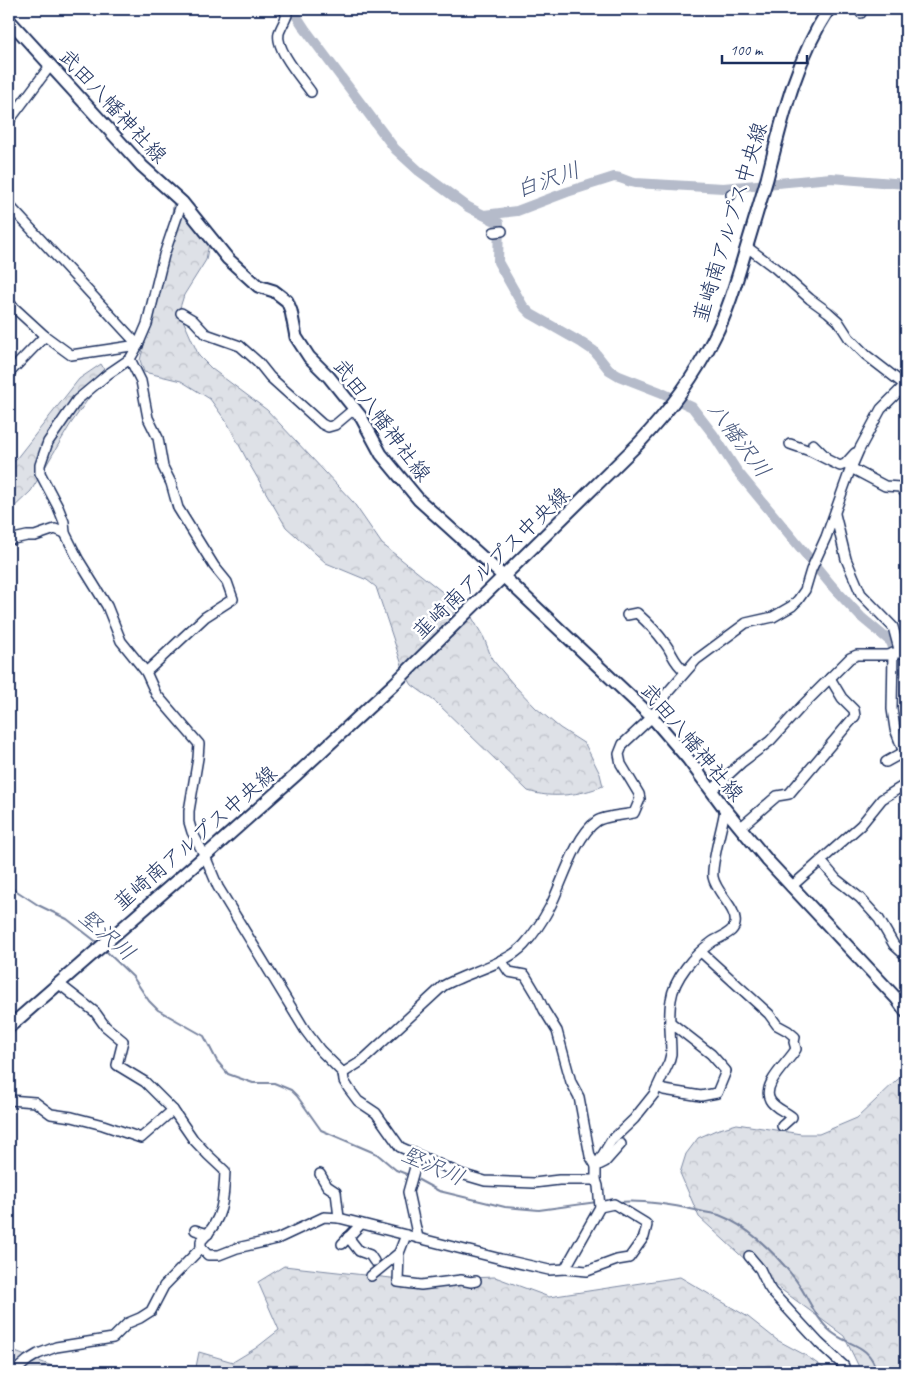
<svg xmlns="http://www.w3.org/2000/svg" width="915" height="1381" font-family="Caveat,'Klee One',sans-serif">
<defs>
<pattern id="forest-crowns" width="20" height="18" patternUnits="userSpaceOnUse" patternTransform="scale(1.25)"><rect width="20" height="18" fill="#dee1e7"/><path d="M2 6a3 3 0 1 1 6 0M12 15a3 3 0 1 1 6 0" fill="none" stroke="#bec1c9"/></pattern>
</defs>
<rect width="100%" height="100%" fill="#fff"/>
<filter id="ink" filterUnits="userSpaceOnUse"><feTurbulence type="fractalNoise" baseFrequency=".02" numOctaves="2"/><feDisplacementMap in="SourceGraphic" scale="10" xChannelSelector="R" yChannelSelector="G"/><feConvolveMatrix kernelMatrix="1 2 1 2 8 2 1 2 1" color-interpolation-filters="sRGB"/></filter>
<g filter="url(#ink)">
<g fill="url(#forest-crowns)" stroke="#7c88a2">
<path d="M175,195L209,243L206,260L184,295L179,311L199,356L212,369L267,410L353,502L382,544L470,614L484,638L492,659L513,684L536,708L560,728L585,744L600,774L603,786C581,795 551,799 528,791L437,703L412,685L405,674L376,587L367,580L326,563L286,527L247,460L228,424L210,399L181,381L144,372L140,360L159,289Z"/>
<polygon points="101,364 104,369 92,381 93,392 70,425 31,491 9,512 9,468 79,379"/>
<polygon points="906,1074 906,1372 195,1372 199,1352 233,1362 256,1348 279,1330 258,1282 284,1266 409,1280 495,1277 549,1297 680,1277 748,1317 777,1340 805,1355 825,1369 837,1371 859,1367 844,1336 763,1276 699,1217 680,1173 686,1154 698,1138 716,1130 737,1124 801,1134 819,1134 857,1118 897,1080"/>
<polygon points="10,1350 52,1366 59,1372 9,1372"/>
</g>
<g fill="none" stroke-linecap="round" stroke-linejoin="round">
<g stroke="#77839f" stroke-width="2">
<polyline points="9,886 38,905 67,919 98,943"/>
<polyline points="105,950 133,977 149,1001 158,1010 204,1036 217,1061 228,1074 253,1083 274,1083 291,1090 297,1096 321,1130 377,1154 396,1170 409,1175"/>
<polyline points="415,1178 439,1191 505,1207 539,1210 597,1202"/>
<path d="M617,1202C646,1200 672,1205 700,1211C706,1213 713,1213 719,1215C746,1225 774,1252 792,1275C806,1291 812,1314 828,1329C846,1347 869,1341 877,1372"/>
</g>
<g stroke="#b5bbca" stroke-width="10">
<polyline points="292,9 305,29 395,149 419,171 468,207 499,223 498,262 523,306 531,314 582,343 594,351 609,370 619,376 660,392 692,407 713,434 737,471 832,586 861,617 891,642 897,658 897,674"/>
<path d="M484,215L517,211L567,192L614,177C622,177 627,182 635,183L723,188L831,178L906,184"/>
<polyline points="899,725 906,745"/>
</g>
<g stroke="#1b2f5e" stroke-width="12">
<g id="minor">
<path d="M283,9L287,15C285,21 281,27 279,33C275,49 302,79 311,92"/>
<polyline points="861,13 861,9"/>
<polyline points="9,121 50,66"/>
<polyline points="731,194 731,195"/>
<polyline points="182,202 164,255 147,324 138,345 130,359 108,374 77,400 48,442 40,465 40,473 58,507 64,522 65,533 78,559 107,606 121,641 146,672 156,694 199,744 198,758 189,811 189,822 192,832 205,856 218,887 305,1030 320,1050 343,1073 344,1081 349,1089 358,1101 376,1113 400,1147 461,1174 485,1181 534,1183 559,1180 596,1180"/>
<polyline points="9,205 138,345"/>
<polyline points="494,232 502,231"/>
<polyline points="747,247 775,268 810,299 828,312 838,321 849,338 866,355 906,386"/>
<polyline points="9,303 45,336 71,355 138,345"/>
<polyline points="181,313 193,320 206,334 240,346 258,362 270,377 322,424 328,427 335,425 354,409"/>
<polyline points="130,359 141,381 148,418 158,438 163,467 171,483 178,508 214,566 227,582 233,599 205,617 146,672"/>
<polyline points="9,373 45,336"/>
<polyline points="790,444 810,451 840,466 845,464 855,453"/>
<polyline points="813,444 825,456"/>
<polyline points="851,468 885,486 900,487 906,494"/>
<polyline points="835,514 846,559 861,594 893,627 900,653"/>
<polyline points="9,540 27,536 35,536 55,529 65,533"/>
<path d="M627,615L637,613C647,622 657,632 664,642C673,653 673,662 685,671"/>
<polyline points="893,653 892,709 895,729 906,758"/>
<polyline points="886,762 904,752"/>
<polyline points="711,791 741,763 770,741 802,706 850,658 857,655 887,655 906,651"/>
<polyline points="740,828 777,796 789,794 855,716 854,710 842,698 830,678"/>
<polyline points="821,861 836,879 860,898 879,919 894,945 906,956"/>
<polyline points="791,887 861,825 882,799 906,784"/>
<path d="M701,952L769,1014L777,1025L788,1031L795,1037L794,1042L796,1049C789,1062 761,1084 770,1100C774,1108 785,1111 792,1117L782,1126"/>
<polyline points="501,960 509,972 525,975 537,995 544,1010 557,1031 571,1082 579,1097 590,1156 596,1166"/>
<path d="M343,1073L362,1061L443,986C465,973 507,964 524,945C534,934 543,920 550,907C562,884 575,836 597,821C604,816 625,815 634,813L640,799L639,794L621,764L619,754L623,744L652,717L668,692L696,660L746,623L773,617L792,606L798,600L805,590L811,570L826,537L849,473L859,450L881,409L906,384"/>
<polyline points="658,1087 664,1090 701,1096 717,1093 726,1071 711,1054 670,1022"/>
<polyline points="9,1100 35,1102 51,1114 72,1117 103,1125 141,1138 173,1110"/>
<polyline points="414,1152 415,1167 408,1192 418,1238"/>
<polyline points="597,1166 605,1162 621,1144"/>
<polyline points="320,1174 327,1186 336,1192 339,1218"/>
<polyline points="195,1230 208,1234"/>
<polyline points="406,1235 399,1253 398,1282 421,1285 461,1280 471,1282 476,1281"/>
<polyline points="348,1237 359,1251 370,1255 374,1261"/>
<polyline points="342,1244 361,1224"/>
<path d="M201,1248L208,1255H219L237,1248L277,1239L324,1217L339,1218L501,1259L549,1270L565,1269L600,1207L598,1186L596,1180V1166L611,1141L634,1119L654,1094L669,1062L671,1054C671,1036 668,1017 671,1000C674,978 694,955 712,942C719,937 733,934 735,924C738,909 716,893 713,877C711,862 723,826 725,809"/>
<polyline points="749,1256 760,1269 768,1286 772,1292 819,1343 844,1366"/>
<polyline points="565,1269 587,1271 617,1260 629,1258 644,1237 647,1225 645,1223 614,1204 600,1207"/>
<polyline points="371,1276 399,1253"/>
<path d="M14,1372L28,1360L38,1354L56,1347L113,1338L128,1323L140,1318L151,1311L164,1286L201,1248V1241C223,1220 224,1199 225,1171L208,1155L193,1139L173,1110L145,1082L117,1065L123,1041L105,1026L95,1012L58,983"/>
</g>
</g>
<g stroke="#1b2f5e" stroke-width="15">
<g id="major">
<polyline points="9,20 142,166 182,202 228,259 258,286 274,291 287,301 291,311 296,337 309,357 329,377 361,417 381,454 419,500 503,576 652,717 688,759 725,809 768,861 897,999 906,1012"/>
<path d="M9,1027L205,856L296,775L394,684L639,443C668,412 695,376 714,338C727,313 735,286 743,259C751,233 759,206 767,179C782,120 795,61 829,9"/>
</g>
</g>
<use href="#minor" stroke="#fff" stroke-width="9"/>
<use href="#major" stroke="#fff" stroke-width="11"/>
</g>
</g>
<g text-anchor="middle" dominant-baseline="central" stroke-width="5" stroke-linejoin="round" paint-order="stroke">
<g font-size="21" fill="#1b2f5e" stroke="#fff">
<text transform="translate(113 106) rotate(47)">武田八幡神社線</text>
<text transform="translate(730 222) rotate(-73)">韮崎南アルプス中央線</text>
<text transform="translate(382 420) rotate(53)">武田八幡神社線</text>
<text transform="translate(491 563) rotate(-44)">韮崎南アルプス中央線</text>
<text transform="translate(692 742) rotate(50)">武田八幡神社線</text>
<text transform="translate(195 838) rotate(-41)">韮崎南アルプス中央線</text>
</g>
<g font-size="22" font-style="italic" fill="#49597e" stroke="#fff">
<text transform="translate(548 180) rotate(-19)">白沢川</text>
<text transform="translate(739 440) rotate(53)">八幡沢川</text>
<text transform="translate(107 935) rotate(41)">堅沢川</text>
<text transform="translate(433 1166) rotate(24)">堅沢川</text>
</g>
</g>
<rect width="915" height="1381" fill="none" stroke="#fff" stroke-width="30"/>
<rect x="15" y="15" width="885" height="1351" fill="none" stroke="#1b2f5e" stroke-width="2" filter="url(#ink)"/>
<path d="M722 55v8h85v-8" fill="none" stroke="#1b2f5e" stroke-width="2.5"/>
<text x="730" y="55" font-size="15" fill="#1b2f5e" stroke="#ffffff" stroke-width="4" paint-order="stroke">100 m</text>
</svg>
